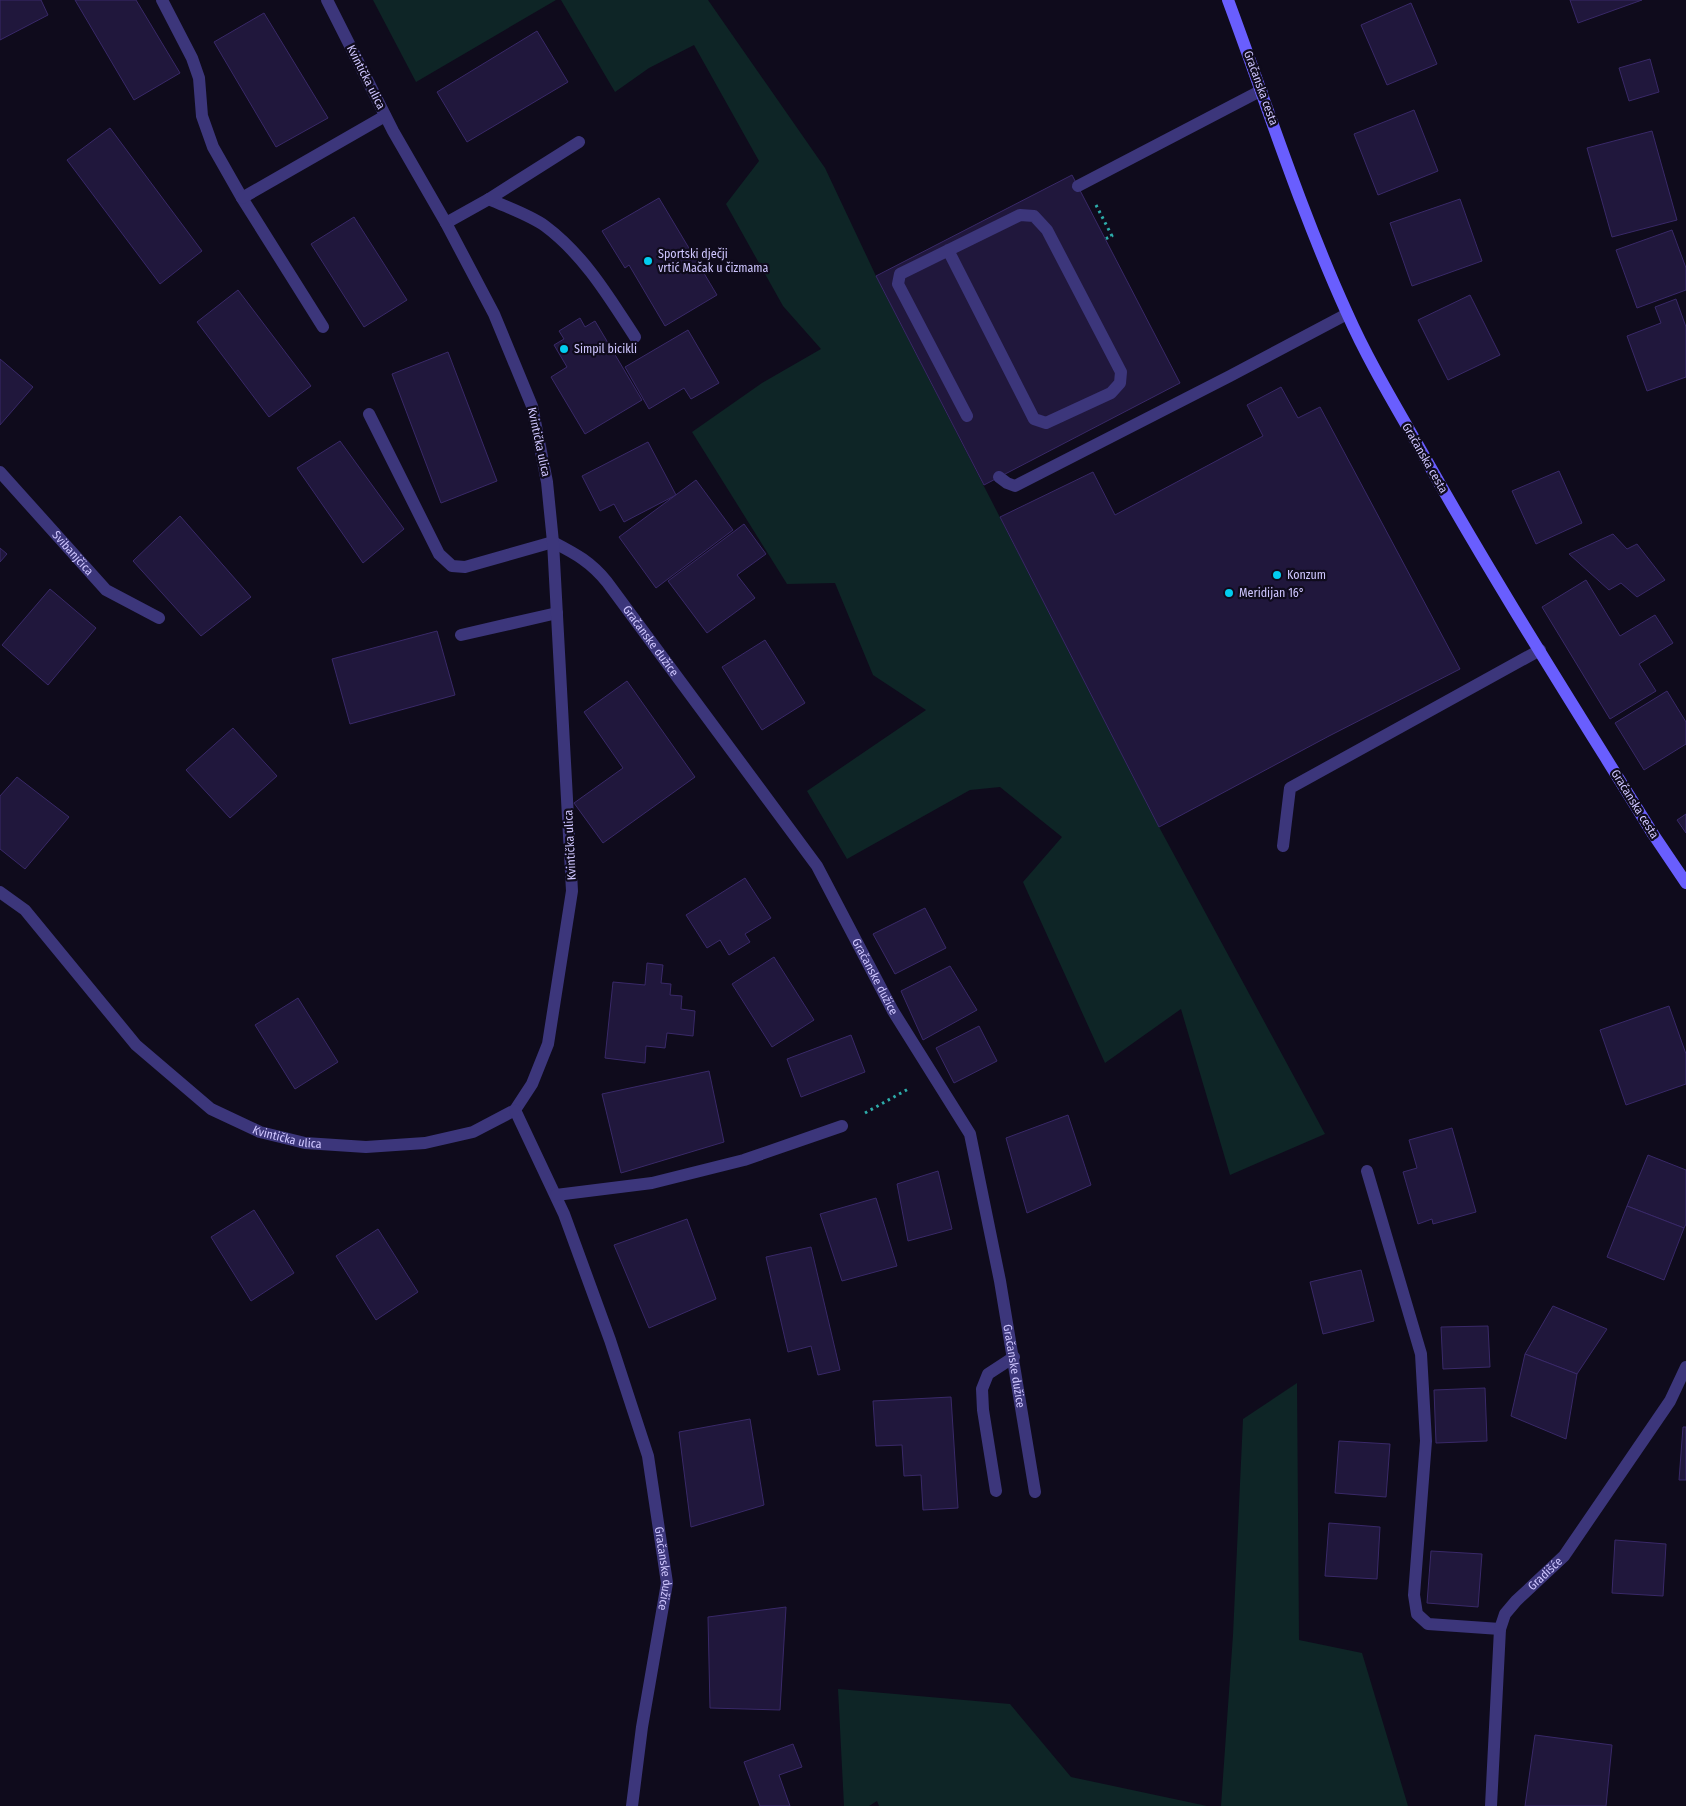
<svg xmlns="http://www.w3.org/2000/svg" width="1686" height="1806" font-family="'Fira Sans Condensed',sans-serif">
<rect width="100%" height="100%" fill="#0f0b1c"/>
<g fill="#0e2526">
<polygon points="373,0 556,0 416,82"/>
<polygon points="561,0 708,0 825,168 876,276 1159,827 1325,1134 1230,1175 1181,1009 1105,1063 1023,882 1062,837 1000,787 970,790 847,859 807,791 926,710 873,675 835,583 787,584 692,432 762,383 821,349 783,306 726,204 759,161 694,45 649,68 615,92"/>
<polygon points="1297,1383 1299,1640 1362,1653 1408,1806 1221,1806 1233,1635 1243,1419"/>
<polygon points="838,1689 1010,1704 1071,1777 1207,1806 879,1806 877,1801 869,1806 844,1806"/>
</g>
<g fill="#20173c" stroke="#392968">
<polygon points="0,0 41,0 48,15 0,40"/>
<polygon points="75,0 136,0 180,73 134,100"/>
<polygon points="1570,0 1642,0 1578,23"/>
<polygon points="1411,3 1437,64 1387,85 1361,25"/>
<polygon points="264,13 328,118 276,147 214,42"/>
<polygon points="537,31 568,82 467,142 437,92"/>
<polygon points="1650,59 1659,92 1629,101 1619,68"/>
<polygon points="1414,110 1438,171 1378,195 1354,134"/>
<polygon points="110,128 202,251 160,284 67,160"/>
<polygon points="1652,131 1677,220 1612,237 1587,148"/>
<polygon points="1072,175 1180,383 984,485 876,276"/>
<polygon points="659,198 717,295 665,326 629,265 625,268 602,231"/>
<polygon points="1460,199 1482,261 1412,286 1390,223"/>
<polygon points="354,217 407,300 364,327 311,244"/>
<polygon points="1672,230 1686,268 1686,290 1637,308 1616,250"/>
<polygon points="238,290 311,386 269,417 197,322"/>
<polygon points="1470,295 1500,355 1448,380 1418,320"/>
<polygon points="1676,299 1686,327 1686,377 1647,391 1627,336 1661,323 1655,307"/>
<polygon points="580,318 585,327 595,321 642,400 585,434 551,377 567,367 554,345 564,339 559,331"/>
<polygon points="688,330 719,383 691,399 684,388 649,409 625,367"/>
<polygon points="448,352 497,481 441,503 392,374"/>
<polygon points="0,359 33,387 0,425"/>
<polygon points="1281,387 1298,418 1320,407 1460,669 1329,736 1159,827 1000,517 1093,472 1115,515 1263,436 1247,405"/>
<polygon points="340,441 404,529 363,563 297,468"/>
<polygon points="648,442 676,495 624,522 614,504 600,511 582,476"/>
<polygon points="1559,471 1582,523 1536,544 1512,491"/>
<polygon points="696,480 733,530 656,588 619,537"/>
<polygon points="180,516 251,597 201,636 133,561"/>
<polygon points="744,524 766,554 737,575 755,598 707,633 668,581"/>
<polygon points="1613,534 1627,549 1637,544 1665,580 1637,597 1621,583 1609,590 1569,554"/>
<polygon points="0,548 7,554 0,562"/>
<polygon points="1586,580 1620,636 1655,615 1673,643 1639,664 1656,691 1610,719 1542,607"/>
<polygon points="50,589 96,628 48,685 2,645"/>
<polygon points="437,631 455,695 350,724 332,659"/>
<polygon points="765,640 805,703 762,730 722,667"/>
<polygon points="627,681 695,777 603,843 574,803 623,768 584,712"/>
<polygon points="1667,691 1686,722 1686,744 1644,770 1615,723"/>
<polygon points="233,728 277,776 230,818 186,770"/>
<polygon points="17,777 69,817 25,869 0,849 0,796"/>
<polygon points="1686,814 1686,833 1677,820"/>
<polygon points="745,878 771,918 745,934 750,942 729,955 720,940 707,948 686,915"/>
<polygon points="925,908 946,948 895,974 873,934"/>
<polygon points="774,957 814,1020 772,1047 732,984"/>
<polygon points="647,963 663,965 661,983 671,984 670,995 682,996 681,1009 695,1011 693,1036 667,1033 665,1048 646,1046 645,1063 605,1058 613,982 645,985"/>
<polygon points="950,966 977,1010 923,1040 901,991"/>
<polygon points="298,998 338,1062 295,1089 255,1025"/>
<polygon points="1669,1006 1686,1054 1686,1084 1626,1105 1600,1030"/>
<polygon points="979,1026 997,1061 954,1083 936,1048"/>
<polygon points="851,1035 865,1072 801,1097 787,1059"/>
<polygon points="709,1071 724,1142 621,1173 602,1094"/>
<polygon points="1068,1115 1091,1185 1027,1213 1006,1138"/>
<polygon points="1452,1128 1476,1212 1433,1224 1432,1219 1418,1224 1403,1172 1417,1168 1409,1140"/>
<polygon points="1648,1155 1686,1170 1686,1224 1684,1228 1627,1206"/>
<polygon points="938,1171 952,1229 908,1241 897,1184"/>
<polygon points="876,1198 897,1266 842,1281 820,1214"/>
<polygon points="1627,1206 1684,1228 1664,1280 1607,1257"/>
<polygon points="254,1210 294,1273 251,1301 211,1237"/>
<polygon points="687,1219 716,1299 649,1328 614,1245"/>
<polygon points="378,1229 418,1292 376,1320 336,1256"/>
<polygon points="811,1247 840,1370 818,1375 811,1346 788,1352 766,1257"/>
<polygon points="1361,1270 1374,1321 1323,1334 1310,1282"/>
<polygon points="1553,1306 1607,1329 1577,1374 1525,1354"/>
<polygon points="1488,1326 1490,1367 1443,1369 1441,1327"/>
<polygon points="1525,1354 1577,1374 1566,1439 1511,1416"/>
<polygon points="1485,1388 1487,1441 1436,1443 1434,1390"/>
<polygon points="951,1397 958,1508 923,1510 921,1475 904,1476 902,1445 876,1446 873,1401"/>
<polygon points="750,1419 764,1505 691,1527 679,1432"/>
<polygon points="1683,1427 1686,1427 1686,1480 1679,1480"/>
<polygon points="1339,1441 1390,1444 1386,1497 1335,1493"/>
<polygon points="1329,1523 1380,1527 1377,1579 1325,1576"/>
<polygon points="1615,1540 1666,1544 1663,1596 1612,1593"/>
<polygon points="1431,1551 1482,1554 1478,1607 1427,1603"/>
<polygon points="786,1607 780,1710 710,1708 708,1617"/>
<polygon points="1535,1735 1612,1745 1606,1806 1525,1806"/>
<polygon points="793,1744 802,1767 779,1775 790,1806 760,1806 744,1762"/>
</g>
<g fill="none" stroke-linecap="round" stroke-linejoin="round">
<g stroke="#2dacaa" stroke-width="3" stroke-dasharray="2.5 4" stroke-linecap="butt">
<polyline points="1096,205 1112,236 1105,239"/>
<polyline points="865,1113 910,1088"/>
</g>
<g stroke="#3c367b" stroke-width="12">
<polyline points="162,0 192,58 199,78 202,116 213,147 242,198 323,327"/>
<polyline points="1078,186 1262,90"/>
<polyline points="242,198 385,116"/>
<path d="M489,199C506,207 530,215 545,226C584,255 609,297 635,337"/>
<polyline points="446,223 489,199 579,142"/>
<polyline points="948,250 1034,419 1046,423 1111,393 1120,383 1121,372 1047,230 1034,216 1020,215 900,274 898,284 967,416"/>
<polyline points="369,414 439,554 452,566 465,567 553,542"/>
<polyline points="999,477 1007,483 1015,486 1230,376 1347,314"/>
<polyline points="461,635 557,613"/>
<polyline points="1283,846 1290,788 1540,650"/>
<polyline points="996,1491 983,1410 982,1389 988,1374 1014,1357"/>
</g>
<g stroke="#3c367b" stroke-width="12">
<path id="s1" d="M0,472L106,590L159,618"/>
<path id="s2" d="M553,542C576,554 591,562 607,582L817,866L893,1011L970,1134L1000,1281L1035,1492"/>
<path id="s3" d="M0,892L25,910L136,1045L211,1109L260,1132L305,1143L366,1147L425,1143L473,1132L515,1110L532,1084L548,1044L572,891L553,542L547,482L532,406L494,314L446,223L393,131L327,0"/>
<path id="s4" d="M515,1110L564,1214L610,1340L648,1456L667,1583L642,1727L632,1806"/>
<polyline points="1367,1171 1421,1354 1426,1441 1414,1595 1417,1614 1428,1624 1500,1629"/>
<polyline points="556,1195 652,1183 744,1160 842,1126"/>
<path id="s5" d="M1491,1806L1500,1629L1505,1614L1516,1601L1564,1556L1670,1401L1686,1367"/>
</g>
<path stroke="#695efe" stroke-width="12" d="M1228,0C1267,105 1301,212 1347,313C1370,365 1400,413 1428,463C1499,589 1577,711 1653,834L1686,883"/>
</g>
<g fill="#02cdef" stroke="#0f0b1c" stroke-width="2">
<circle cx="648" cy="261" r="5"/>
<circle cx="564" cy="349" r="5"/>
<circle cx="1277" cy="575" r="5"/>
<circle cx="1229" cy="593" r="5"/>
</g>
<g text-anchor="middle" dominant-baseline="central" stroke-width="4.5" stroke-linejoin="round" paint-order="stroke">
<g font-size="12" fill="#cfc6ff" stroke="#0f0b1c">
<text transform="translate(366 77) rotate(63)">Kvintička ulica</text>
<text transform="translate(1261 88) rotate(70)">Gračanska cesta</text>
<text transform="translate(539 442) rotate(78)">Kvintička ulica</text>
<text transform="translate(1425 458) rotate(60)">Gračanska cesta</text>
<text stroke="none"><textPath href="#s1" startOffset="109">Svibanjčica</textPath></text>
<text stroke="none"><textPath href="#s2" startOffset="141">Gračanske dužice</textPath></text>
<text transform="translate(1635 804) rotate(58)">Gračanska cesta</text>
<text transform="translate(570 845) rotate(-93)">Kvintička ulica</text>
<text stroke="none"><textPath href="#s2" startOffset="546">Gračanske dužice</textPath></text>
<text stroke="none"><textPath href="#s3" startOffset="386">Kvintička ulica</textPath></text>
<text stroke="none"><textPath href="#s2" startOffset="966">Gračanske dužice</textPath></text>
<text stroke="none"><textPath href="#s4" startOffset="485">Gračanske dužice</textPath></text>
<text stroke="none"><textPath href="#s5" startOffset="250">Gradišće</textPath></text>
</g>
<g font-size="12" fill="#cfc6ff" stroke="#0f0b1c" text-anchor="start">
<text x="658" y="254">Sportski dječji<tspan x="658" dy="14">vrtić Mačak u čizmama</tspan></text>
<text x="574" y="349">Simpil bicikli</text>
<text x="1287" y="575">Konzum</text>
<text x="1239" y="593">Meridijan 16°</text>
</g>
</g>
</svg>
